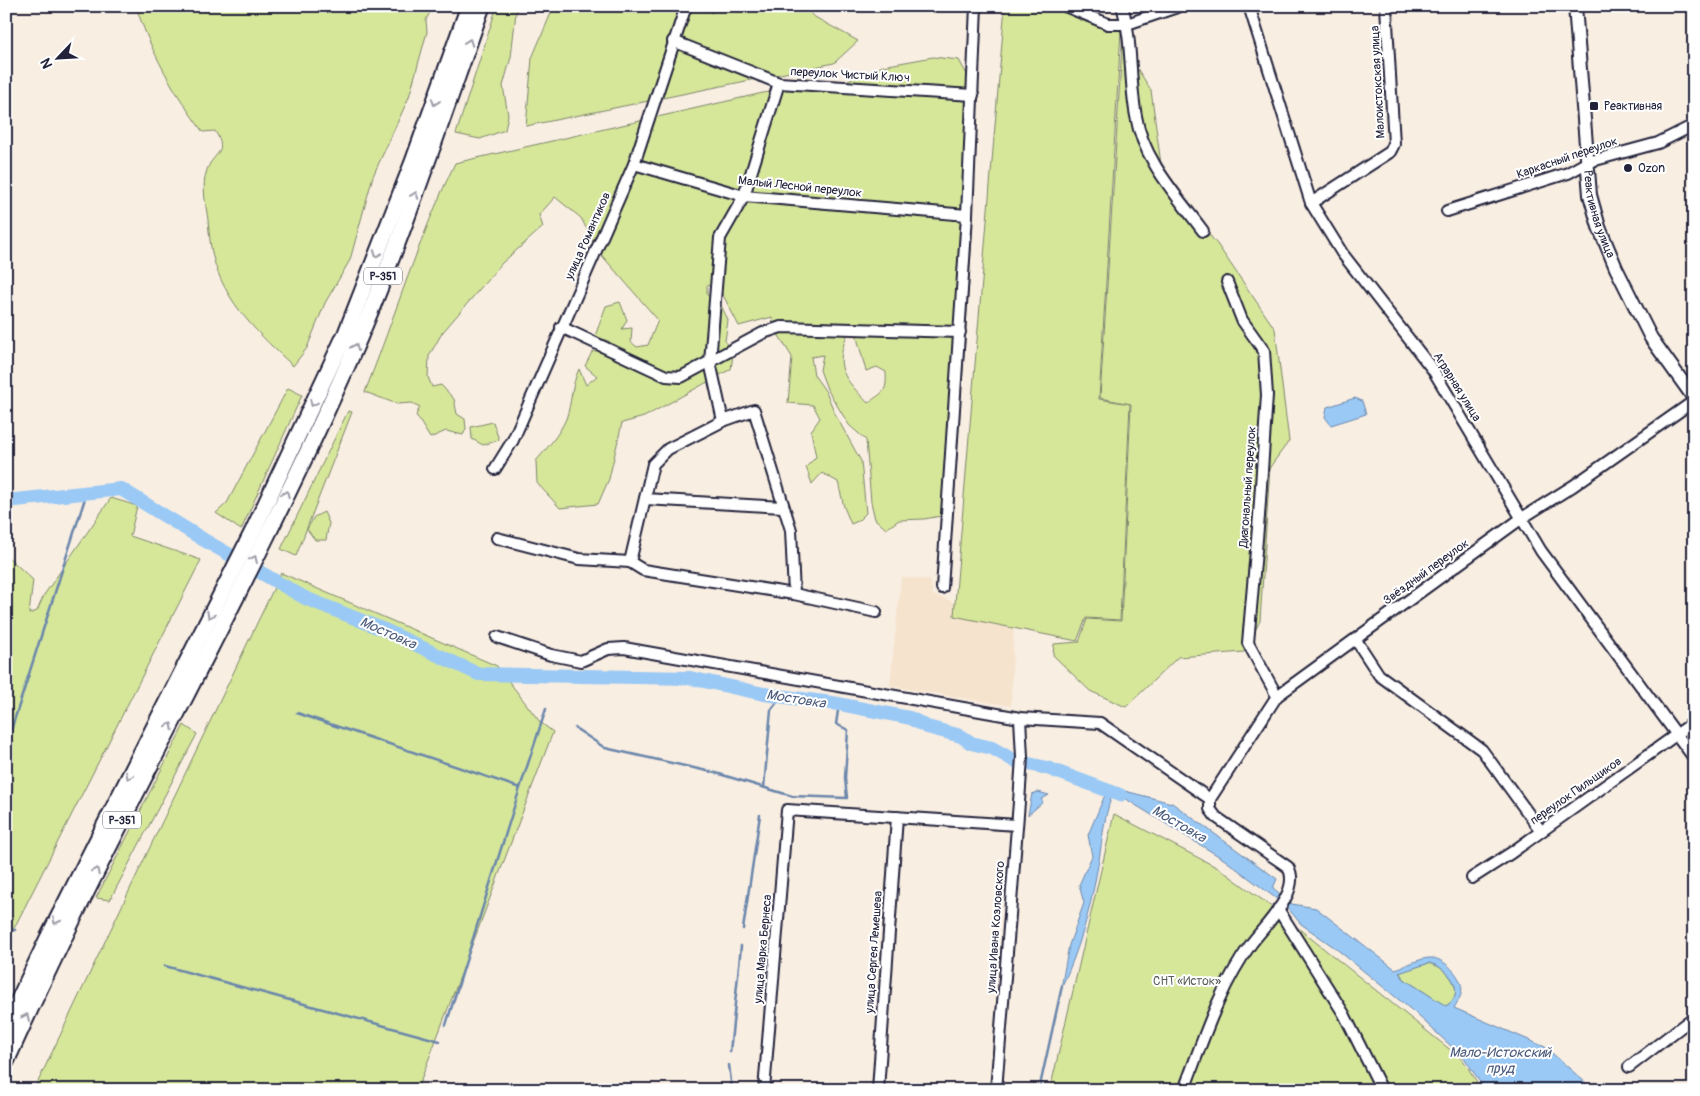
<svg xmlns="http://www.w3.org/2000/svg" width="1700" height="1096" font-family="Pangolin,sans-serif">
<rect width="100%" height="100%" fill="#f9eee2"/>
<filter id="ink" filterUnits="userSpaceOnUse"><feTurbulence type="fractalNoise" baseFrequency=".02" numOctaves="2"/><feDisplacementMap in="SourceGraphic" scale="10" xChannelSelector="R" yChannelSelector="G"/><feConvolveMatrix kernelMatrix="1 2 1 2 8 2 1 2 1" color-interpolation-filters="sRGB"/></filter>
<g filter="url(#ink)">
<polygon fill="#f5e3cd" points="901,577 930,580 933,595 1014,622 1011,706 890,686"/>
<g fill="#d6e79a" stroke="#7c846a" fill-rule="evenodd">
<path d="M136,6H433L426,20L427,32L409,97L373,176L350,260L325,303L307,348L293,366C260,335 225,304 213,257C210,245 209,232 208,220C206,205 201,185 207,170C213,152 229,154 215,131L203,132C175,94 150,51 136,6Z"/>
<polygon points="497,6 518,6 516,12 511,57 503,86 508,115 505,130 480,139 456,134"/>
<polygon points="554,6 712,6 711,13 720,6 803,6 813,16 858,41 834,63 526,126 532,58"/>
<polygon points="1005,6 1055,6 1086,22 1121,31 1099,399 1130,404 1120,620 1086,618 1077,641 954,616"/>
<polygon points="1123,31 1134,43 1135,65 1151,90 1163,179 1217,244 1275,329 1289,441 1270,467 1260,621 1244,652 1178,657 1126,707 1090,691 1053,655 1054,644 1079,642 1087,619 1121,621 1131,404 1100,398"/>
<path d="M933,57L959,60L976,91L977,105L972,238L953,514L924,519L899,520L886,529L875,519L871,502L866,440L849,425L827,389L820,370L823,355L811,357L814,375L826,392L836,416L861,461L866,513L858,521L851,524L844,507L838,482L822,473L812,484L806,467L816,457L811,431L820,418L813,405L788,403L792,357L773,326L772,317L739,326L723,295L707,285V295L720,303L728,320L725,341L733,355L731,369L644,417L622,423L609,479L598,504L560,508L537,483L536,461C547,448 559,435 566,419C572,402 571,386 579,369L586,385L597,376L585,366L592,352L603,349L610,342L595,336L606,306L620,302L627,320L622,329L632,328L631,342L637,347L648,345L658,320L598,251L581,218L555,197L539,215L543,227L502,263L442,333L429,356L428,377L432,387L441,385L454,399L457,414L465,419L466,429L463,435L446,431L430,438L416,415L420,407L412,403L397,404L365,392C395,316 419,237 455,163L763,93L843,82L883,66ZM848,333L856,334L866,371L877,367L886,372C887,393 884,391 868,403C844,378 833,368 848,333Z"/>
<polygon points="288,388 302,395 241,530 216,513 227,503"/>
<polygon points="348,411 352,412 296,556 281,549"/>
<polygon points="493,422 499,440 483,445 472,439 471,427"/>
<polygon points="111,498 137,506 130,536 201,560 6,944 6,555 33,580 29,614 37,611 44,595"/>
<polygon points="324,512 329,523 326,540 315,540 307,529 314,517"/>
<polygon points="281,573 497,666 540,722 553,732 417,1090 34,1090"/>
<polygon points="184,725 197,734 110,900 96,898"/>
<polygon points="1114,814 1220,869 1268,904 1463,1060 1482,1090 1050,1090"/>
<path d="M1429,963C1448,967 1468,993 1446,1006L1404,979L1399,972Z"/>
</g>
<g fill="#9ac9f5" stroke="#6a86ab" fill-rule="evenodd">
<polygon points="1355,398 1362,401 1366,414 1331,425 1325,417 1327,407"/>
<path d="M1113,786L1125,791L1172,803L1277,879L1273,888L1292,904L1316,908L1395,969C1406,966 1422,957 1432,958C1446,959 1466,980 1461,994C1460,999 1456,1004 1454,1008L1545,1047L1594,1090H1485L1465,1059L1414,1012L1334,947L1301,924L1286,906L1225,860L1124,798L1112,796C1103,818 1102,847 1097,871C1090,911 1079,951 1061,988L1069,945L1084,903L1079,885L1092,856L1088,835L1105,795L1102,789ZM1429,963C1448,967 1468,992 1446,1006L1404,979L1399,973Z"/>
<polygon points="1038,792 1049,795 1041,799 1043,802 1028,815 1032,794"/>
</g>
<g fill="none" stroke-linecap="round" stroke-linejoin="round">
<g stroke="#6a86ab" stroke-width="2.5">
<polyline points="297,713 520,788 546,709"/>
<polyline points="575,728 605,748 716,773 792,796 847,798 845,778 848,730 836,724 839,704"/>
<polyline points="6,746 87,492"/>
<polyline points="764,787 771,710 781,697"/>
<polyline points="743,929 760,815"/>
<polyline points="6,930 15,930"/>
<polyline points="165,966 440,1041"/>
<polyline points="446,1025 520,788"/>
<polyline points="730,1052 741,946"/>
<polyline points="729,1065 732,1090"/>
<polyline points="1039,1090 1062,986"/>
</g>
<polyline stroke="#9ac9f5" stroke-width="14" points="6,501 121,489 204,540 305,598 387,631 478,674 690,678 764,694 839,704 910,718 927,727 961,736 971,743 992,748 1015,761 1047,768 1120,795"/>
<g stroke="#22223b" stroke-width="14">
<g id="minor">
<polyline points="1065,6 1108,24 1127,24 1180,6"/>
<path d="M1122,6C1133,42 1129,80 1136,116C1143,160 1178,197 1203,231"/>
<polyline points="1249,6 1311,203 1342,253 1433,370 1541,551 1694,758"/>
<polyline points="673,41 779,83 973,95"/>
<polyline points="634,164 744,196 967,215"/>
<polyline points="1311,203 1390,152 1394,144 1386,6"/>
<polyline points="1447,211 1568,173 1588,162 1658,143 1694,125"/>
<polyline points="1227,282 1242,320 1264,351 1267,395 1259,516 1248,643 1277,696"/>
<polyline points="561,327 666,376 681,377 763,333 781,327 960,332"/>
<polyline points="723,421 710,362 720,238 744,196 779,83"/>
<polyline points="495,469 513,440 634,164 686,6"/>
<polyline points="645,499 783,507"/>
<polyline points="497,538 579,559 630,562 643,570 794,594 876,612"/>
<polyline points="630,562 653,464 668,449 723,421 754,410 791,530 794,594"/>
<polyline points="942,588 967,215 976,6"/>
<polyline points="497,637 551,655 581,661 608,649 624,648 1020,718 1100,723 1210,799"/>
<polyline points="1356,640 1379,675 1482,750 1541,831"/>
<polyline points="1210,799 1277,696 1522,518 1573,486 1694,401"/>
<polyline points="1472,878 1511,853 1694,722"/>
<polyline points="1278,909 1344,1014 1382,1090"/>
<polyline points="1629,1067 1694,1017"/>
<polyline points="764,1090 787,810 1017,825"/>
<polyline points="878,1090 897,817"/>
<polyline points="996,1090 1019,802 1022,757 1020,718"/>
<path d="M1184,1090C1203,1040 1219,988 1251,944C1265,925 1302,891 1288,867L1216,817L1210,809V799"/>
</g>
</g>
<g stroke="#22223b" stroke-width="16">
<g id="major">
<path id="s1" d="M1575,6L1590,195L1599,227L1616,268L1651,338L1694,398"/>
</g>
</g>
<g stroke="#22223b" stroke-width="19">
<g id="highway">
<polyline points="6,1027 48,938 253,531 346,333 413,162 469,6"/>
<path d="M6,1062C111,826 242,602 347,366C399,249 439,127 482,6"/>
</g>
</g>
<use href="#minor" stroke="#fff" stroke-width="10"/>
<use href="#major" stroke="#fff" stroke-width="12"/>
<use href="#highway" stroke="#fff" stroke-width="15"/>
</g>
<defs><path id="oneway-chevron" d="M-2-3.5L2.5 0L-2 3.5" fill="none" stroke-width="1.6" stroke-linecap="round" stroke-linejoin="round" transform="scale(1.25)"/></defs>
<g stroke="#9c9ca7">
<use href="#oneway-chevron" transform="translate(469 42) rotate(-70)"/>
<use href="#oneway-chevron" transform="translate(435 102) rotate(110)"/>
<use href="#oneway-chevron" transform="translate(415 195) rotate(-70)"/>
<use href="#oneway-chevron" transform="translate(377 254) rotate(111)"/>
<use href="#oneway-chevron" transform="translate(355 347) rotate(-68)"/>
<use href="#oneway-chevron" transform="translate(313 403) rotate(115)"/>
<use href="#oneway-chevron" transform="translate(286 494) rotate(-64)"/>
<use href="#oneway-chevron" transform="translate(254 559) rotate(-65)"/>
<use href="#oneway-chevron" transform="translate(210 615) rotate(117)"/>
<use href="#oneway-chevron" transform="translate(170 726) rotate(-63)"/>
<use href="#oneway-chevron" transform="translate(129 776) rotate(117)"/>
<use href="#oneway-chevron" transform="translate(96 871) rotate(-63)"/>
<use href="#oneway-chevron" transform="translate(56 921) rotate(117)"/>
<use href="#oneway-chevron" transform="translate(26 1017) rotate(-66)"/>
</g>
</g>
<g fill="#22223b" stroke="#fff" stroke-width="2">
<rect x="1589" y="101" width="10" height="10" rx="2.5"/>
<circle cx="1628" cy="168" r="5"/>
</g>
<g text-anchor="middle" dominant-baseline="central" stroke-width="4" stroke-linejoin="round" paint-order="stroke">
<g fill="#fff" stroke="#646476" stroke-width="1">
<rect x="364" y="267.5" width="38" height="17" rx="4"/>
<rect x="103" y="811.5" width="38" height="17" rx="4"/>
</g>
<g font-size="11" font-weight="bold" fill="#22223b">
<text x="383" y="276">Р-351</text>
<text x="122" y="820">Р-351</text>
</g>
<g font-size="12" fill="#22223b" stroke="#fff">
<text transform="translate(850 75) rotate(3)">переулок Чистый Ключ</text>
<text transform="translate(1378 82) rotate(-93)">Малоистокская улица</text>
<text transform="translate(1567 158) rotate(-19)">Каркасный переулок</text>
<text transform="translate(800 187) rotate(6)">Малый Лесной переулок</text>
<text stroke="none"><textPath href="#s1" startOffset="210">Реактивная улица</textPath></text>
<text transform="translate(588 236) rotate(-66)">улица Романтиков</text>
<text transform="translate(1457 387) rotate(58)">Аграрная улица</text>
<text transform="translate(1248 487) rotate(-86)">Диагональный переулок</text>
<text transform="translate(1426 572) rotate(-36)">Звёздный переулок</text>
<text transform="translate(1576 791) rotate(-35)">переулок Пильщиков</text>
<text transform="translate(996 927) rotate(-86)">улица Ивана Козловского</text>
<text transform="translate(763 949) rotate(-85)">улица Марка Бернеса</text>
<text transform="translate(874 952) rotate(-86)">улица Сергея Лемешева</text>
</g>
<g font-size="12" fill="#22223b" stroke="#fff" text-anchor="start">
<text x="1604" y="106">Реактивная</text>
<text x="1638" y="168">Ozon</text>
</g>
<g font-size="12" fill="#585d58" stroke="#fff">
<text x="1187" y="981">СНТ «Исток»</text>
</g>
<g font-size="14" font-style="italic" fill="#4c5c7c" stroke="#fff">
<text transform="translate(388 633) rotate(24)">Мостовка</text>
<text transform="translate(796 699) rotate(9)">Мостовка</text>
<text transform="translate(1179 824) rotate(30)">Мостовка</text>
<text x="1500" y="1052">Мало-Истокский<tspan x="1500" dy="16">пруд</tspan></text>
</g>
</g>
<rect width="1700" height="1096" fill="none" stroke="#fff" stroke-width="25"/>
<rect x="12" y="12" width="1675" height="1071" fill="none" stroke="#22223b" stroke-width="2" filter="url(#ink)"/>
<g transform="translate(58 58) rotate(245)" stroke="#ffffff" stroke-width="4" paint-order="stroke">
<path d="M0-4L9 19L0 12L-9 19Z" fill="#22223b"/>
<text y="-8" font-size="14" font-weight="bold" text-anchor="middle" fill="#22223b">N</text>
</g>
</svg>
